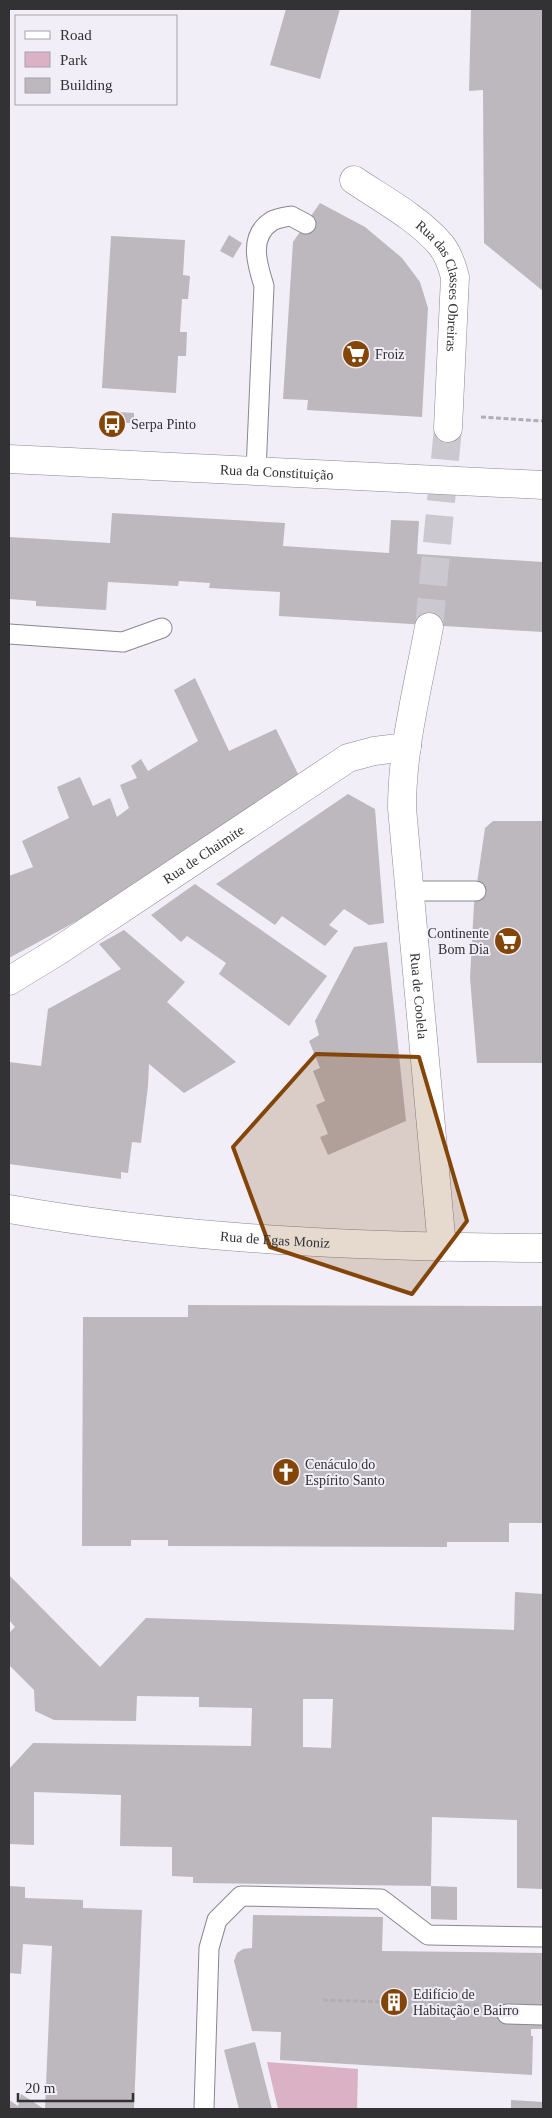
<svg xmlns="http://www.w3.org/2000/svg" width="552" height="2118" font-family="Georgia,serif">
<rect width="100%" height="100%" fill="#f1eef7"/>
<polygon fill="#dbb1c6" points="267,2062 358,2069 357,2109 278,2109"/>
<g fill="#bdb7be" fill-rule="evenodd">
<polygon points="286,9 340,9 320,79 270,65"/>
<polygon points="543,9 543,291 484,243 483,90 469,91 471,10"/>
<polygon points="320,203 365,227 402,258 420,282 428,308 422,417 307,410 308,400 283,399 293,242"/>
<polygon points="229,235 242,243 233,258 220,251"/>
<polygon points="111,236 185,240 183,275 190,276 188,299 182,299 180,332 187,332 186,356 178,356 176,393 102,388"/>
<polygon points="118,412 134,413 134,423 118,423"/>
<polygon points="112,513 285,523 283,546 389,553 391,520 419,521 417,554 543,562 543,632 279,616 280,592 209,588 210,583 179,581 178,586 108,582 106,610 36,606 36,601 9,599 9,537 110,543"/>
<polygon points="195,678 229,751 276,729 301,780 77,921 9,958 9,876 33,867 22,841 69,818 57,787 80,777 93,806 110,798 117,817 129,808 120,785 137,778 131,766 141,759 148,771 198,741 174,690"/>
<polygon points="348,794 375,809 384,923 369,925 344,909 329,925 338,931 325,946 282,916 275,925 216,884"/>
<polygon points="493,821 543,821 543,1063 477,1063 470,978 474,904 485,828"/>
<polygon points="195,884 327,976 289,1026 219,974 226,963 187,936 181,942 151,915"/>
<polygon points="124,930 185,982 167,1002 236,1062 184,1093 149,1064 148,1086 141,1143 132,1142 128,1173 121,1172 121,1179 9,1164 9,1062 41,1066 48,1009 121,969 99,944"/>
<polygon points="387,942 406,1121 328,1155 320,1137 328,1134 316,1105 325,1101 313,1071 320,1068 309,1041 319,1035 315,1021 354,947"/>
<polygon points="188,1305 543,1306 543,1523 509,1523 509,1542 447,1542 447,1547 168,1546 168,1540 131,1540 131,1546 82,1546 83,1317 188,1317"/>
<path d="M9,1575L100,1667L146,1618L514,1630L515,1592L543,1594V1889L517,1888V1820L432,1817L431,1886L193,1883V1877L172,1876V1847L120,1846L121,1795L34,1792V1845L9,1844V1769L33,1743L251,1746L252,1708L199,1707V1697L137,1696L136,1721L54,1720L35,1711L34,1690L9,1665V1633L15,1627L9,1620ZM303,1699H333L331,1748L303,1747Z"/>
<polygon points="9,1886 25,1887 25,1898 83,1900 83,1908 142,1910 134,2109 45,2109 52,1946 23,1944 21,1974 9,1973"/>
<polygon points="431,1886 457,1887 457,1920 431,1919"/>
<polygon points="253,1915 383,1917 382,1951 543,1953 543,2029 531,2029 531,2036 533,2036 532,2075 280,2060 281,2032 252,2031 234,1961 237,1953 243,1949 252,1948"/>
<polygon points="255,2042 272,2109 239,2109 224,2050"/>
<polygon points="21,2094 44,2109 9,2109 9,2100 18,2106"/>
<polygon points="511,2100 543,2102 543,2109 511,2109"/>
</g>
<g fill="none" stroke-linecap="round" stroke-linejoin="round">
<polyline stroke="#cbc8d0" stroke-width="28" stroke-dasharray="28 14" stroke-linecap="butt" points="429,627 448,428"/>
<g stroke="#8a878f" stroke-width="21">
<g id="service">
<path d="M256,471L264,286C257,264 248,236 272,221C277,218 285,217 291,216L306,224"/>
<polyline points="9,634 123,642 162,628"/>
<polyline points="410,891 476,891"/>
<polyline points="507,2014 543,2015"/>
<polyline points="204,2109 209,1948 217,1920 241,1896 381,1899 428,1935 543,1937"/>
</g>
</g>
<g stroke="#8a878f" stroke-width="29">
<g id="minor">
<path id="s1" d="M354,180C382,199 418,218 441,245C448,254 452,265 455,277L448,428"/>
<path id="s2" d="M429,627C418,687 402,747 402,808L442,1247"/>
<path id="s3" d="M9,981L58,951L348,758L374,751L407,747"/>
</g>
</g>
<g stroke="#8a878f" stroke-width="29">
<g id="secondary">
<path id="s4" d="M9,459L543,485"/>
<path id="s5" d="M9,1209C185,1240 365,1247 543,1248"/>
</g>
</g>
<g stroke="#b0aeb5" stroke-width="3" stroke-dasharray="5 2.5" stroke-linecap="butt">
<polyline points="481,417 543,421"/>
<polyline points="323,2000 480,2005"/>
</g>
<use href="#service" stroke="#fff" stroke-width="19"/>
<use href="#minor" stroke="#fff" stroke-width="28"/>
<use href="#secondary" stroke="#fff" stroke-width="28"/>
</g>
<path fill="#844509" fill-opacity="0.2" stroke="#844509" stroke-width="4" stroke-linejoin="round" d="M316,1054L419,1057L467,1221L412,1294L270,1247L233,1147Z"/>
<defs>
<g id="supermarket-disc" transform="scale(1.4375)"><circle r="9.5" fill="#844509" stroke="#f1eef7"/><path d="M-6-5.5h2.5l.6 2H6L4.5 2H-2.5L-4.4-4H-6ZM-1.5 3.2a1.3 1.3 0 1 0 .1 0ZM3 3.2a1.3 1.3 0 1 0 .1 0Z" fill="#fff"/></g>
<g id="bus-disc" transform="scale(1.4375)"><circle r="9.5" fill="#844509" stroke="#f1eef7"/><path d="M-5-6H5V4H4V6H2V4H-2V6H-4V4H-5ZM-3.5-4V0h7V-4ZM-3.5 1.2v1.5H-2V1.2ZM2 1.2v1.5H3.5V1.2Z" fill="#fff"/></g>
<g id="church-disc" transform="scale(1.4375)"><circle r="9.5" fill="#844509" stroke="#f1eef7"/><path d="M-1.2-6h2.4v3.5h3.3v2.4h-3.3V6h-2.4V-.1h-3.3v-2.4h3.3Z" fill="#fff"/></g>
<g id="building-disc" transform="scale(1.4375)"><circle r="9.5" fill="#844509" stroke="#f1eef7"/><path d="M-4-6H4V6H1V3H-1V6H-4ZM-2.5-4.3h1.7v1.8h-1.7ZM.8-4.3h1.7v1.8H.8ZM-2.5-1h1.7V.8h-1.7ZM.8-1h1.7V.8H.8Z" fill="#fff"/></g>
</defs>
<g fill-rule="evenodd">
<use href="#supermarket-disc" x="356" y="354"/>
<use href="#bus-disc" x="112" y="424"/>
<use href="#supermarket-disc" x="508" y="941"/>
<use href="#church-disc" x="286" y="1472"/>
<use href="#building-disc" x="394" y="2002"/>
</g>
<g text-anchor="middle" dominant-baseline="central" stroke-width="4" stroke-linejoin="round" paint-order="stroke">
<g font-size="14" fill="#323134" stroke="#f1eef7">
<text stroke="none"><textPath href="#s1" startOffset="148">Rua das Classes Obreiras</textPath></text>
<text stroke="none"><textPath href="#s4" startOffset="268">Rua da Constituição</textPath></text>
<text stroke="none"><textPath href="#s3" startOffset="232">Rua de Chaimite</textPath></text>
<text stroke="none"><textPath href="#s2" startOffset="372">Rua de Coolela</textPath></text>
<text stroke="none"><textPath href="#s5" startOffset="268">Rua de Egas Moniz</textPath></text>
</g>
<g font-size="14" fill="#323134" stroke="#f1eef7" text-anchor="start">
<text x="375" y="354">Froiz</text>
<text x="131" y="424">Serpa Pinto</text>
<text x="489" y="933" text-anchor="end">Continente<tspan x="489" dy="16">Bom Dia</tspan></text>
<text x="305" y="1464">Cenáculo do<tspan x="305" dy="16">Espírito Santo</tspan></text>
<text x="413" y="1994">Edifício de<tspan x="413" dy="16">Habitação e Bairro</tspan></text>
</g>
</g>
<rect width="552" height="2118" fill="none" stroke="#323134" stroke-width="20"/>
<rect x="15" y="15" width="162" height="90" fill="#f1eef7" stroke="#a5a2a9"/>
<rect x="25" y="31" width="25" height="8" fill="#ffffff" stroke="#a5a2a9"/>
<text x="60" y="40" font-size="15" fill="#323134">Road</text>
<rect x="25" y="52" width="25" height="15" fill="#dbb1c6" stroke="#a5a2a9"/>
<text x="60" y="65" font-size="15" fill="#323134">Park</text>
<rect x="25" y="78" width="25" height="15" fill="#bdb7be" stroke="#a5a2a9"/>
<text x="60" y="90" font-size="15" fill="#323134">Building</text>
<path d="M18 2093v8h115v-8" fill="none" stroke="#323134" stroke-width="2.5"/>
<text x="25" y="2093" font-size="15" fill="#323134" stroke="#f1eef7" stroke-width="4" paint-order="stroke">20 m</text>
</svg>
